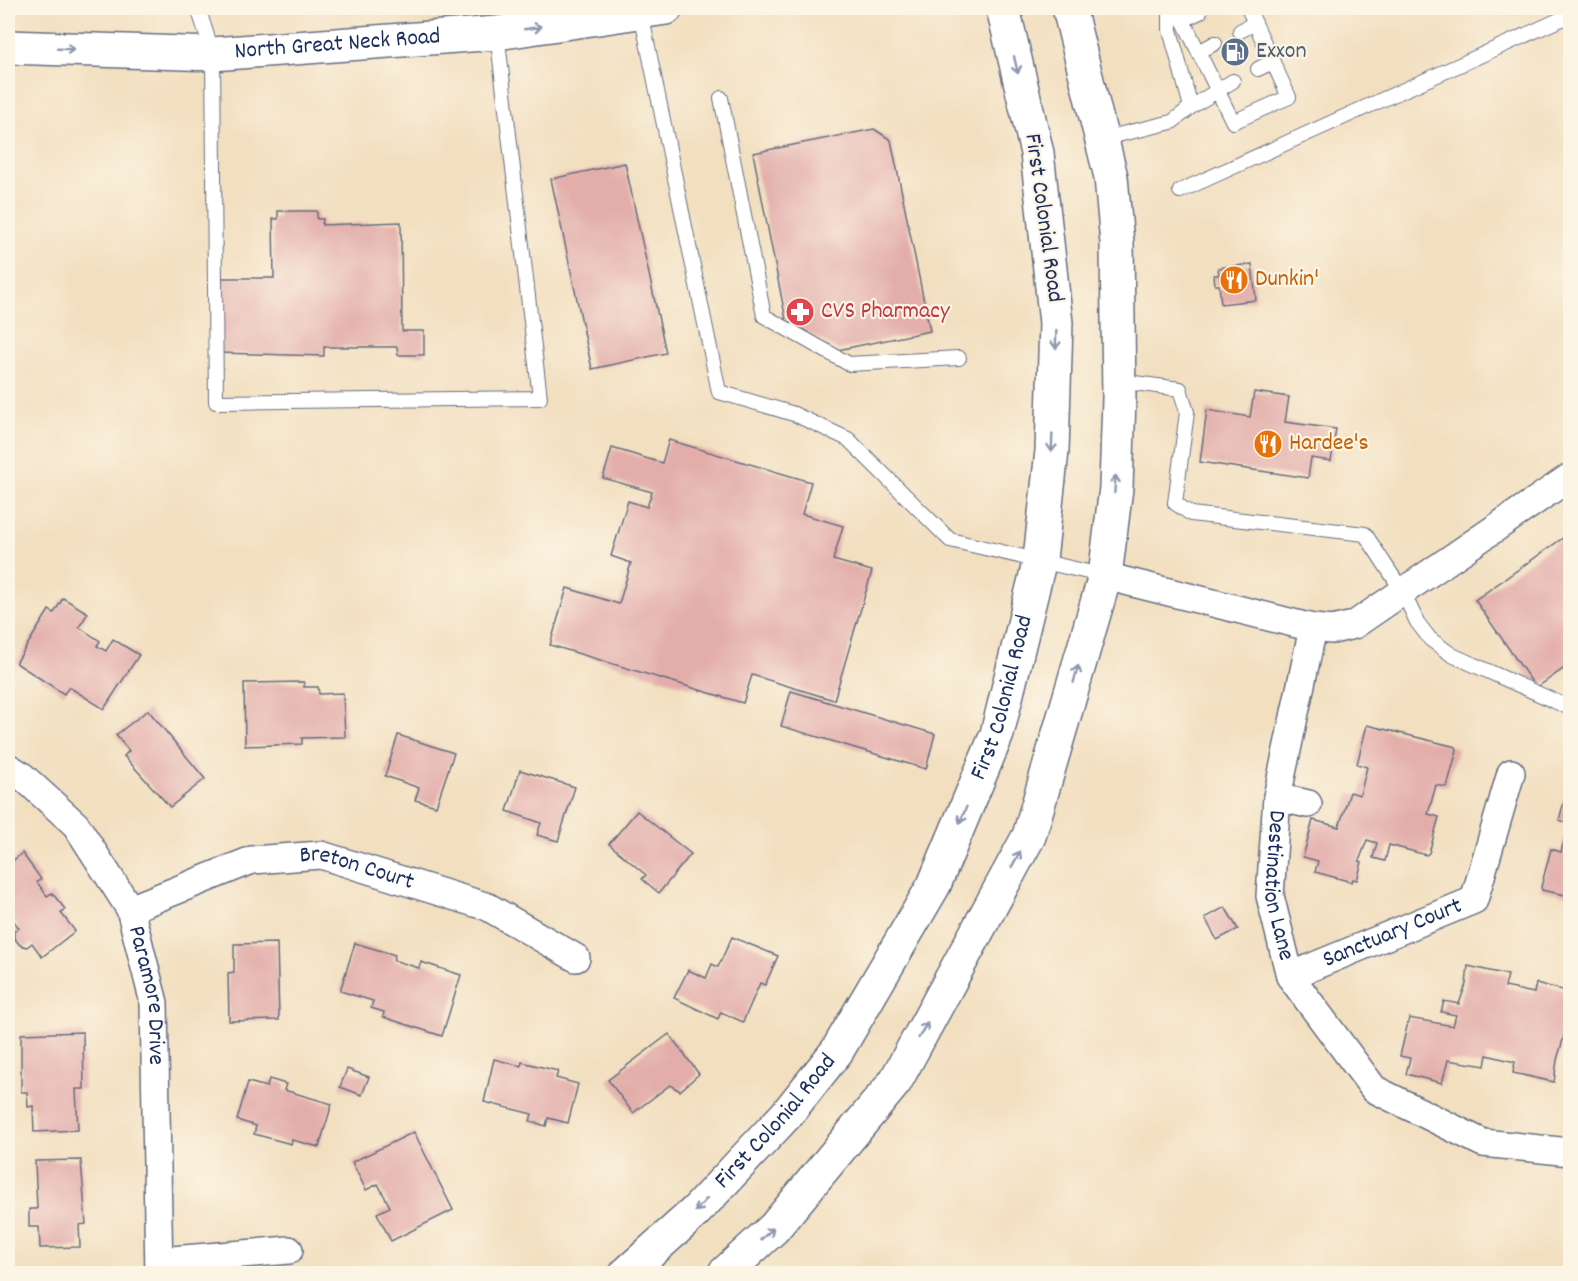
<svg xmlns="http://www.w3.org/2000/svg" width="1578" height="1281" font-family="Dekko,sans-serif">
<rect width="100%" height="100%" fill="#fcf5e5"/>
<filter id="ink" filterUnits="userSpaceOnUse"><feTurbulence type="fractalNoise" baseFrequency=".0167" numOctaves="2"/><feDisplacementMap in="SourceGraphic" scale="12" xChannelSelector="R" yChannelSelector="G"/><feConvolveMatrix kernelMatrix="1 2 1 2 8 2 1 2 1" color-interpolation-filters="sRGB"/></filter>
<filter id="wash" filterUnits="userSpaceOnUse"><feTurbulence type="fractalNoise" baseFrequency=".008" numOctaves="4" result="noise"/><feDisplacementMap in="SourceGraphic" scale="24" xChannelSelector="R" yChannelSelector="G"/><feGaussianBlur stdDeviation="1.35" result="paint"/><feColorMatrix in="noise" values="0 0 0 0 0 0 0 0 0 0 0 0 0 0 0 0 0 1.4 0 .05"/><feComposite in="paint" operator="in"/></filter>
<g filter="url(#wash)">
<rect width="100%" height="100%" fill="#f2dfc0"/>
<g id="blocks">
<g fill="#e3aeaa">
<polygon points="874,129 891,140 930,331 838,350 786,320 753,153"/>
<polygon points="625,163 666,353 592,369 551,179"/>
<polygon points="278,211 317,211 317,219 323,219 322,225 401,222 402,331 424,331 424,355 398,355 397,347 324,347 324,356 219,353 219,278 274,278 273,219 278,219"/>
<polygon points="1252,264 1256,300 1221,304 1219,285 1215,285 1214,275 1219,275 1218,268"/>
<polygon points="1254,392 1289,397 1285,422 1336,429 1331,461 1311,458 1308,478 1200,462 1207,410 1250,417"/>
<polygon points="669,440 811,482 802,514 843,526 833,560 872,571 834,700 752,675 743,703 550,645 567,588 619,604 631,563 611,556 628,501 647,507 652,492 603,478 612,448 662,463"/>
<polygon points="1570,533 1570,664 1536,688 1475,600"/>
<polygon points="63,598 88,613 79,627 100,641 97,646 106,651 113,639 139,655 104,709 69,687 64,694 16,663 49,610 54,613"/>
<polygon points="304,682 304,687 318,687 319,694 343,693 345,737 302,738 302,744 245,746 244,683"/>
<polygon points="791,691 935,734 926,769 781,726"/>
<polygon points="148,710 205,779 170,807 124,756 129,751 116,735"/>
<polygon points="1367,725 1456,747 1457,750 1447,787 1436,785 1428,814 1439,817 1429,853 1426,855 1389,845 1385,861 1373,858 1377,843 1367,840 1359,861 1362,862 1357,880 1353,879 1352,882 1315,872 1318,861 1303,857 1313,820 1339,827 1350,792 1360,795 1367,767 1357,764"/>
<polygon points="398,735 454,753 436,806 415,800 419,788 385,776"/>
<polygon points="520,770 575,787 558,841 537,835 541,823 507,811"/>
<polygon points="1570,779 1570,896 1542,890 1541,887 1551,849 1561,852 1569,823 1559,820"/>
<polygon points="637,811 691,854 659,893 642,879 646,875 609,844"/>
<polygon points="22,853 41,879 37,882 47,896 52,893 65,909 61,913 75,931 42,957 32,943 27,947 20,945 14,938 14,931 19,928 8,913 8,865"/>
<polygon points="1225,907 1238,929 1217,940 1205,918"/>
<polygon points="732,937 778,956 765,985 760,983 743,1022 721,1012 718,1019 674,998 688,970 706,978 712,964 718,967"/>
<polygon points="277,943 279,1020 229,1021 228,973 234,972 234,944"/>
<polygon points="355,943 395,955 393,960 419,968 421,962 461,975 442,1036 383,1017 384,1012 371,1008 373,1001 340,991"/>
<polygon points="1468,966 1508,975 1505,987 1534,993 1536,983 1570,992 1570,1016 1557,1060 1554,1082 1513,1073 1515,1062 1487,1055 1485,1066 1448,1060 1442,1083 1406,1074 1410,1058 1400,1056 1409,1018 1453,1026 1456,1015 1441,1012 1444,1001 1459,1004 1466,984"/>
<polygon points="83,1032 84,1089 76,1089 78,1130 34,1132 33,1106 28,1107 27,1092 21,1092 21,1034"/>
<polygon points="669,1034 699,1074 680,1091 670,1085 633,1113 608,1080"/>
<polygon points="494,1059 521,1066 522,1062 558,1071 556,1078 578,1084 568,1123 548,1118 546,1126 530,1121 532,1114 484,1102"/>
<polygon points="347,1069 369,1077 362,1095 340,1087"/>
<polygon points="269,1079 286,1084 284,1090 332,1104 319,1147 292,1140 291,1144 254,1134 256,1126 237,1120 248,1082 267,1087"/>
<polygon points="414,1132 453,1210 391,1241 377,1213 390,1207 378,1184 366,1190 352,1162"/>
<polygon points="81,1160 86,1224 79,1225 80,1247 40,1248 39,1227 29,1227 29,1209 37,1209 35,1161"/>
</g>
</g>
</g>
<g filter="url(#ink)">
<use href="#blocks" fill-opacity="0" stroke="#666d80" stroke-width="1.5"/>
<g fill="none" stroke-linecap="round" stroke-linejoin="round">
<g stroke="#666d80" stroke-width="16">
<g id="service">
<polyline points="198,8 213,54 216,402 540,398 497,33"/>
<polyline points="1177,8 1233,122 1289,97 1248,8"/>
<polyline points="641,13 719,392 794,414 848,439 950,540 1105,576"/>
<polyline points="1183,20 1200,12"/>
<polyline points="1240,31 1255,23"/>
<polyline points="1199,52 1215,43"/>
<polyline points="1258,69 1272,62"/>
<polyline points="721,98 764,316 849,364 959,358"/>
<polyline points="1191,107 1233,81"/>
<polyline points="1101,139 1172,122 1191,107 1170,30 1170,8"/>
<polyline points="1180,191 1570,15"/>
<polyline points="1119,381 1180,389 1187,412 1175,503 1191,514 1365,534 1403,592 1417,622 1430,639 1452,655 1570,708"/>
</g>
</g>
<g stroke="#666d80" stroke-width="30">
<g id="minor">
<polyline points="1105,576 1313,628 1332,630 1354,625 1570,477"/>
<path id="s1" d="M1313,628L1277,797L1270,896L1290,976L1374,1089L1483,1143L1570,1152"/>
<path id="s2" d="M8,767L21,775L76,825L130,909L154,1003L159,1274"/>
<polyline points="1277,797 1308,804"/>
<path id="s3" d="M130,909L252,860L321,855L488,907L576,958"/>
<path id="s4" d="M1290,976L1474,900L1511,773"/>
<polyline points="160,1261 289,1250"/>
</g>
</g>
<g stroke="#666d80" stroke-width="36">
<g id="secondary">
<path id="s5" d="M626,1274L695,1212L786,1115L837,1051L934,885L997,734L1040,559L1052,451L1056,323L1037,153L1003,8"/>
<polyline points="724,1274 774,1228 895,1082 1029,836 1105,576 1116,488 1119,398 1117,243 1111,177 1069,8"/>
</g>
</g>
<g stroke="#666d80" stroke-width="36">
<g id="primary">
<path id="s6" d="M8,47L213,54L497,33L666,8"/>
</g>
</g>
<use href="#service" stroke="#fff" stroke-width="14"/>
<use href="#minor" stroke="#fff" stroke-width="27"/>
<use href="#secondary" stroke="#fff" stroke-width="33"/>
<use href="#primary" stroke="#fff" stroke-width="33"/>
</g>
<defs><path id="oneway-shaft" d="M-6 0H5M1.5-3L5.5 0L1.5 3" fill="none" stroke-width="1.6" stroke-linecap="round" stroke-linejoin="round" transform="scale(1.5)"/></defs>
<g stroke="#8d97ae">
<use href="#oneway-shaft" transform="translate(533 28) rotate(-8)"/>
<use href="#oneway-shaft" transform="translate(66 49) rotate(2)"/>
<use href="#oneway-shaft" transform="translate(1016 65) rotate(77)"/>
<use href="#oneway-shaft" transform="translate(1056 340) rotate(92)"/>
<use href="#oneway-shaft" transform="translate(1052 443) rotate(92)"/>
<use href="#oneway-shaft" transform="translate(1115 484) rotate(-86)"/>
<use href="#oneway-shaft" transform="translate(1076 674) rotate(-74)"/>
<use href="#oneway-shaft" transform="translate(963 815) rotate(113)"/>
<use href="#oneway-shaft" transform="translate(1016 859) rotate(-61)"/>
<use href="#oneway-shaft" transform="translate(923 1030) rotate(-61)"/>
<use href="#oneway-shaft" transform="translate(701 1205) rotate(133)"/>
<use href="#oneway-shaft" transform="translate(767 1234) rotate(-42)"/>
</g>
</g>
<defs>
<g id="fuel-disc" transform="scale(1.5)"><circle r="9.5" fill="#5c6f8a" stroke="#fcf5e5"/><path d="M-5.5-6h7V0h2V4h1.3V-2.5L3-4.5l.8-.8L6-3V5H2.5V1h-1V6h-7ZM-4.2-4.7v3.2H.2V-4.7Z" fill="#fff"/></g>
<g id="restaurant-disc" transform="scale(1.5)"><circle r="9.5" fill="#e8710a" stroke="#fcf5e5"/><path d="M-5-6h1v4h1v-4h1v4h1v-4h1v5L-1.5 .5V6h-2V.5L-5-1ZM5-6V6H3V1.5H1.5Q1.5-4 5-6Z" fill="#fff"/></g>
<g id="pharmacy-disc" transform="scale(1.5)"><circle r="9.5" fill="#e0444e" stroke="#fcf5e5"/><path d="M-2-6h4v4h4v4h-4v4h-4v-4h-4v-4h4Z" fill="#fff"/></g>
</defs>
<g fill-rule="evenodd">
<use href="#fuel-disc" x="1235" y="52"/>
<use href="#restaurant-disc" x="1234" y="280"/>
<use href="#pharmacy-disc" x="800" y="312"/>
<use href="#restaurant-disc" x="1268" y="444"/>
</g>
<g text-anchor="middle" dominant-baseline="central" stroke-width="4.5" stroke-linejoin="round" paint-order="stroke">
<g font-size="24" fill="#1b2f5e" stroke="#fcf5e5">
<text stroke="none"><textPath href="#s6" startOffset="330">North Great Neck Road</textPath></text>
<text transform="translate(1043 218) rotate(82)">First Colonial Road</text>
<text stroke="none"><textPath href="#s5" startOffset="700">First Colonial Road</textPath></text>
<text stroke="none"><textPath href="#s3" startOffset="238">Breton Court</textPath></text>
<text stroke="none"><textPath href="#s1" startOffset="262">Destination Lane</textPath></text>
<text stroke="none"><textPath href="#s4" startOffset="111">Sanctuary Court</textPath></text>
<text stroke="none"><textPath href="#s2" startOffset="278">Paramore Drive</textPath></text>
<text stroke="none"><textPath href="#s5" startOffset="214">First Colonial Road</textPath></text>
</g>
<g font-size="24" fill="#4e5e75" stroke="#fcf5e5" text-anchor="start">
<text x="1256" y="52">Exxon</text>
</g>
<g font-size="24" fill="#c56008" stroke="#fcf5e5" text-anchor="start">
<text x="1255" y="280">Dunkin'</text>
<text x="1289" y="444">Hardee's</text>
</g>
<g font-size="24" fill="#be3a42" stroke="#fcf5e5" text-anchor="start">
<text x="821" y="312">CVS Pharmacy</text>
</g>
</g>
<rect width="1578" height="1281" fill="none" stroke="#fcf5e5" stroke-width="30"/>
</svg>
